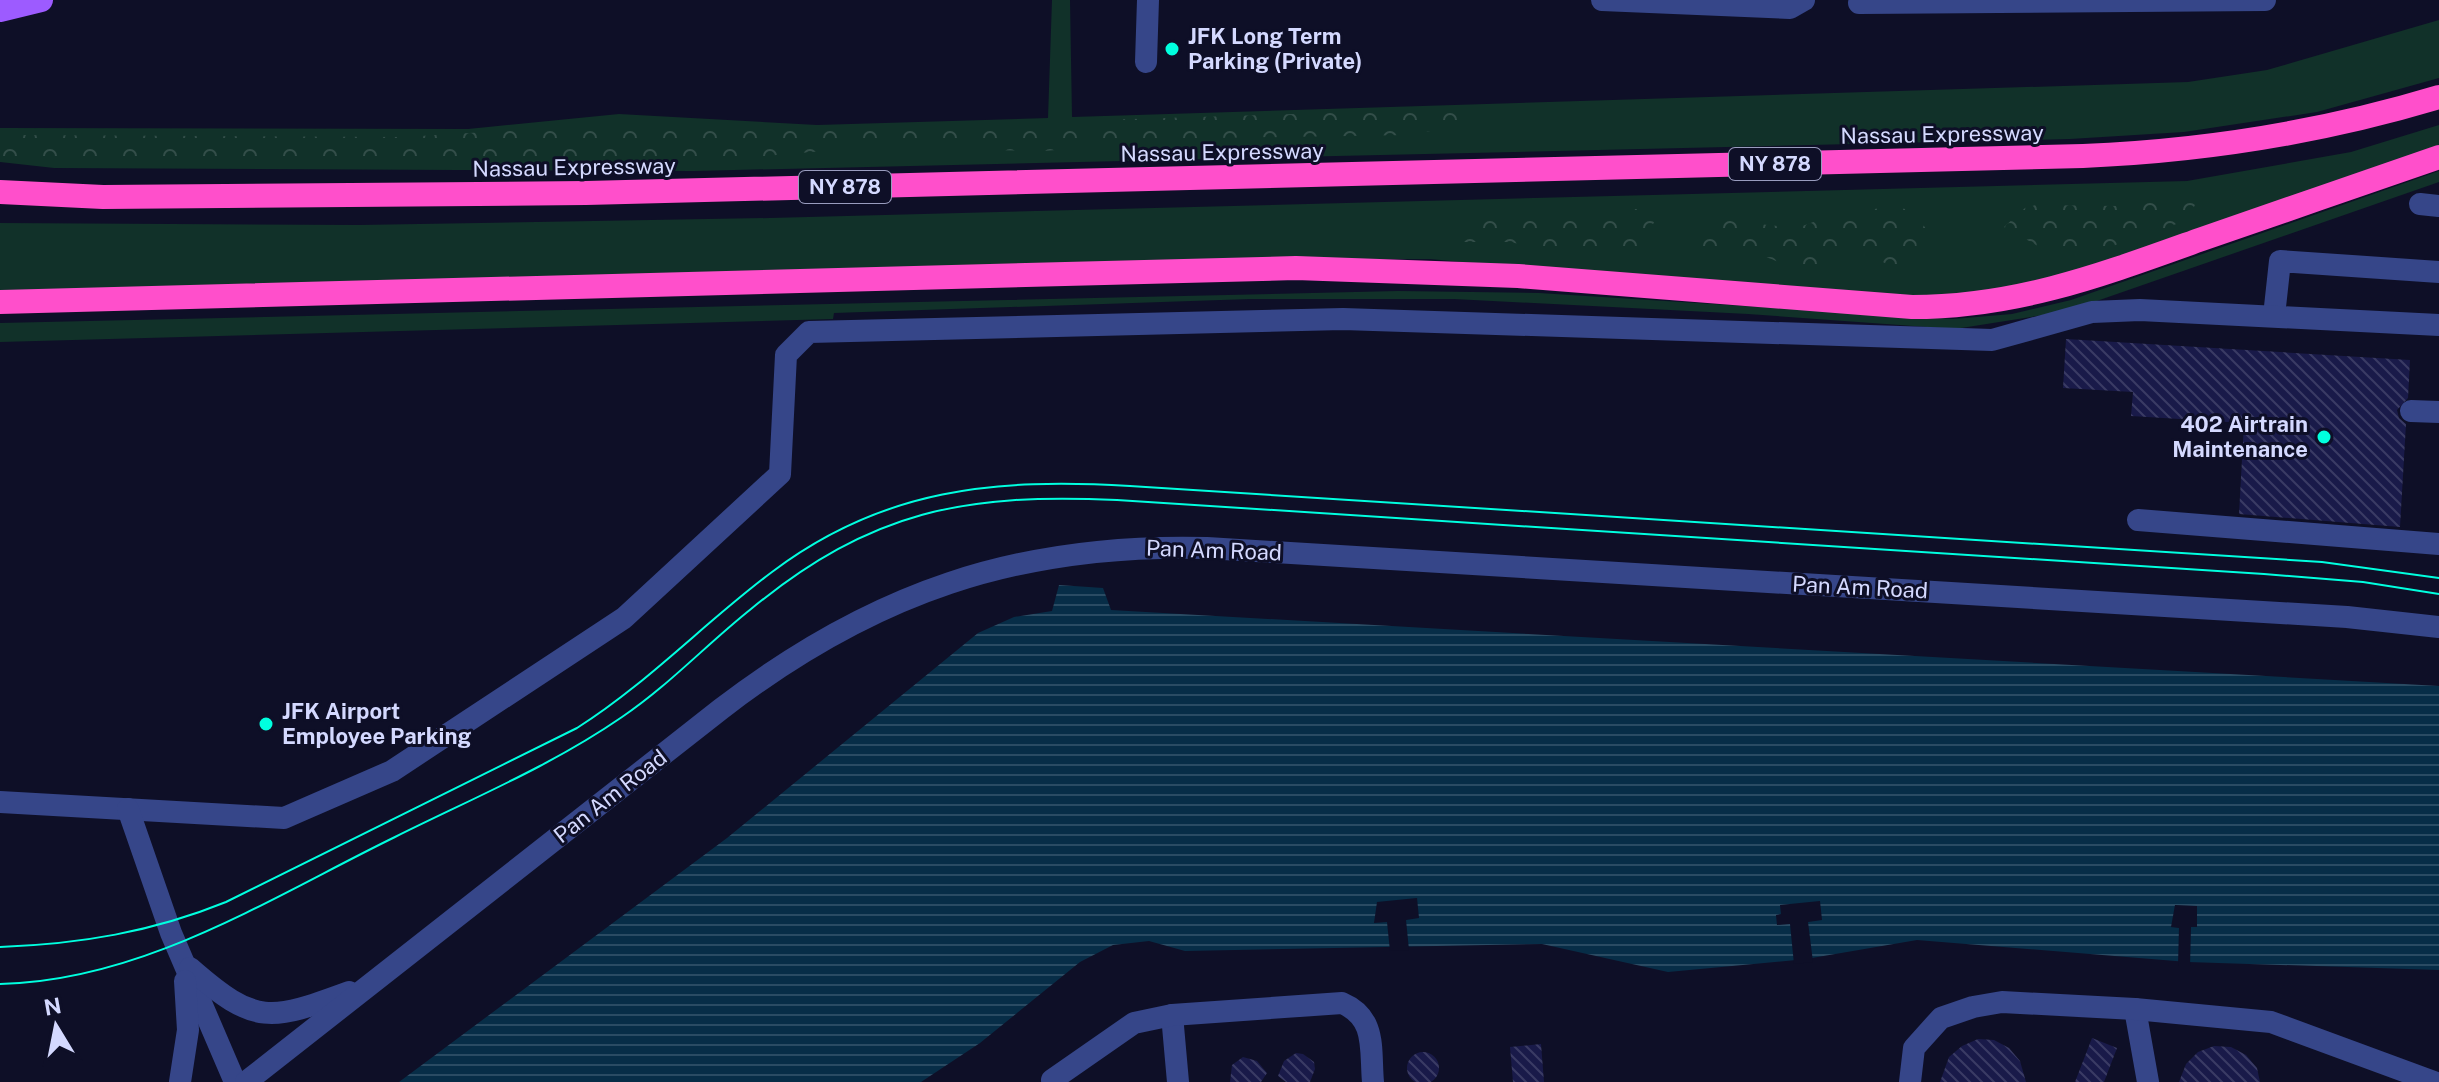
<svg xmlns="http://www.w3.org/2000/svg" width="2439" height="1082" font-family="'Public Sans',sans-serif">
<defs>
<pattern id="forest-crowns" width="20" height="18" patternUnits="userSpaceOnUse" patternTransform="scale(2)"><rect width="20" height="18" fill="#113129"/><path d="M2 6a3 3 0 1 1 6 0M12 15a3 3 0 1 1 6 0" fill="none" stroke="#334e49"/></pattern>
<pattern id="water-rules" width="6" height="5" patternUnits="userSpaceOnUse" patternTransform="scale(2)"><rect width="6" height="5" fill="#072d47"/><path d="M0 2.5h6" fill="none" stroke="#2a4b63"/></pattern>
<pattern id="building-back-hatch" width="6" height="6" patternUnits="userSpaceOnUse" patternTransform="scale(2)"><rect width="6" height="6" fill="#191a49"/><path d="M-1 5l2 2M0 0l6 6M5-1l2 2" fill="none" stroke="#3a3b64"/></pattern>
</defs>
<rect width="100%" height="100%" fill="#0e0f27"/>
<g fill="#113129">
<polygon points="1052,0 1070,0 1072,117 2188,82 2267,70 2439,20 2439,78 2317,112 2184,132 2070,139 694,171 54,168 0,162 0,128 468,129 619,114 817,125 1048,118"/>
<polygon points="2439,125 2439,151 1985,300 1665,281 1430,259 1231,259 0,293 0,223 359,225 770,218 2187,181 2351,152"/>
<polygon points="2439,171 2439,182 2068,311 1955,329 1748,314 1454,299 1250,299 834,313 833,319 0,342 0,323 1398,291 1539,293 1953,319 2012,314 2071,300"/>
</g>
<g fill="url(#forest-crowns)">
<polygon points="1463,109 1463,117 1454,126 1411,135 1212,138 1043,151 980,150 941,141 730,159 640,156 197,161 0,156 0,135 404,137 635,123 869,127"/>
<polygon points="2199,196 2188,220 2075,259 2045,250 2004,227 2025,208 2036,205 2118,206 2160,198"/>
<path d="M1888,205L1905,209L1926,228L1917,242L1915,261L1911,268C1890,272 1879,255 1859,254C1843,253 1831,270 1813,271C1793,272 1780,260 1761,256C1732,250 1703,268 1677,245L1679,237L1721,220L1797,228L1843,211L1862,213Z"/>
<path d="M1635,209L1654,211L1657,217L1647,235L1645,254L1633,257L1600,247L1564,254L1510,242H1463L1459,238C1466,203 1549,222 1574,220C1595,219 1615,212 1635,209Z"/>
</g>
<polygon fill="url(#water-rules)" points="1059,585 1103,588 1111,610 2439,686 2439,970 2188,962 1917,940 1806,959 1668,972 1542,944 1185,951 1149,941 1113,945 1080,962 980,1043 921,1082 399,1082 727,838 978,633 1014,617 1052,611"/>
<g fill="#0e0f27">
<polygon points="1417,898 1419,918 1406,920 1409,950 1390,951 1387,922 1374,923 1377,902"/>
<polygon points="1820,901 1822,920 1808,922 1813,962 1794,964 1790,924 1777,925 1776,915 1781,914 1780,905"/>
<polygon points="2175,905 2197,906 2197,927 2191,927 2190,966 2178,966 2179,928 2171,927"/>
</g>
<g fill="url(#building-back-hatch)">
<polygon points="2066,339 2410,360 2408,398 2397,410 2399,418 2406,424 2400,527 2239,514 2244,423 2131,416 2133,392 2063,388"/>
<polygon points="2092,1038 2117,1048 2104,1082 2075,1082"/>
<polygon points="1978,1039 1994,1040 2009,1048 2020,1061 2026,1082 1940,1082 1949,1057 1962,1046"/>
<polygon points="1541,1044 1544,1082 1513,1082 1510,1047"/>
<polygon points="2214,1046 2231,1047 2246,1055 2257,1068 2260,1082 2179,1082 2186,1064 2198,1052"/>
<circle cx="1423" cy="1068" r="16"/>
<polygon points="1296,1053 1303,1054 1314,1062 1315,1069 1310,1082 1286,1082 1278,1076 1284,1061"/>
<polygon points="1243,1057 1257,1061 1267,1073 1261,1082 1230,1082 1232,1065"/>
</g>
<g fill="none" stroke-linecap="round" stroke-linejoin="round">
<g stroke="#364689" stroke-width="22">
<polyline points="1602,0 1790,8 1804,0"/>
<polyline points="1859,3 2265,0"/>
<polyline points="1146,62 1148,0"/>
<polyline points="2420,204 2439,206"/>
<polyline points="2274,316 2280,261 2439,272"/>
<polyline points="2411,411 2439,412"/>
<polyline points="2138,520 2439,544"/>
<polyline points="0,802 284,818 300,811 392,771 624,618 780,474 786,355 809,332 1343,319 1992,340 2092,312 2140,310 2439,325"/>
<polyline points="128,809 171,933 235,1082"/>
<path d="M190,968C256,1026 270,1021 349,992"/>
<polyline points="2135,1009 2148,1082"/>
<polyline points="1172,1015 1178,1082"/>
<path d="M1052,1080L1134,1023L1172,1015L1342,1003C1377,1018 1370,1049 1373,1082"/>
<polyline points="180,1082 188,1030 185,981"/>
<path d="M246,1082L721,709C872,593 1017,543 1207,548L2347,617L2439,627"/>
<polyline points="1910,1082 1914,1048 1941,1018 1973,1007 2002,1002 2135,1009 2271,1022 2434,1082"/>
</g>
<polyline stroke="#9d5bff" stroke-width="24" points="0,10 41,0"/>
<g stroke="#ff4fcb" stroke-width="24">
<path d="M0,192L103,197L586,193L2083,156C2204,151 2323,132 2439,97"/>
<path d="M0,302L1296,268L1518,276L1912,307C2018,307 2104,274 2202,239C2281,212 2360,184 2439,157"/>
</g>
<g stroke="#00ffdf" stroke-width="2">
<path d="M0,947C80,944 152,932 226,902L577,728C648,683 705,622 772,572C883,488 996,478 1130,486L2322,562L2439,578"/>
<path d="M0,984C143,981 270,898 395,837C471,799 551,766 622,717C668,686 707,644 751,609C872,510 965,493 1117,500L2264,574L2363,582L2439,594"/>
</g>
</g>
<g fill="#00ffdf" stroke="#0e0f27" stroke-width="3">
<circle cx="1172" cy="49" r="8"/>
<circle cx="2324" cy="437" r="8"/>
<circle cx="266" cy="724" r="8"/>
</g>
<g text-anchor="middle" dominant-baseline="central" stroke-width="6" stroke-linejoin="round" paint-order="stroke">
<g fill="#0e0f27" stroke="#999cbe" stroke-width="2">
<rect x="1729" y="148" width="92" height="32" rx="6"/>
<rect x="799" y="171" width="92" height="32" rx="6"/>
</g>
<g font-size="20" font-weight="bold" fill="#d4d9ff">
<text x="1775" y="164">NY 878</text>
<text x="845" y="187">NY 878</text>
</g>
<g font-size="22" font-weight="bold" fill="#d4d9ff" stroke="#0e0f27" text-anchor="start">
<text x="1188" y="36">JFK Long Term<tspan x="1188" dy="25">Parking (Private)</tspan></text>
<text x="2308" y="424" text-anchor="end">402 Airtrain<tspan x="2308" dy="25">Maintenance</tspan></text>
<text x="282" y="711">JFK Airport<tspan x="282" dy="25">Employee Parking</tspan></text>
</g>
<g font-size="22" fill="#d4d9ff" stroke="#0e0f27">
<text transform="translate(1942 134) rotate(-1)">Nassau Expressway</text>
<text transform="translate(1222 152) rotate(-1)">Nassau Expressway</text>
<text transform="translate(574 167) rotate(-1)">Nassau Expressway</text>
<text transform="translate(1214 550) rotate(2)">Pan Am Road</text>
<text transform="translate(1860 587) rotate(3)">Pan Am Road</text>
<text transform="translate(610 796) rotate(-38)">Pan Am Road</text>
</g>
</g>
<g transform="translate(56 1026) rotate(350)" stroke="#0e0f27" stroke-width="6" paint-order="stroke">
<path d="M0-6L14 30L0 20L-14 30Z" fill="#d4d9ff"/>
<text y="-12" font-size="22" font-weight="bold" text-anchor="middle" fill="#d4d9ff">N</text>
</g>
</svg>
